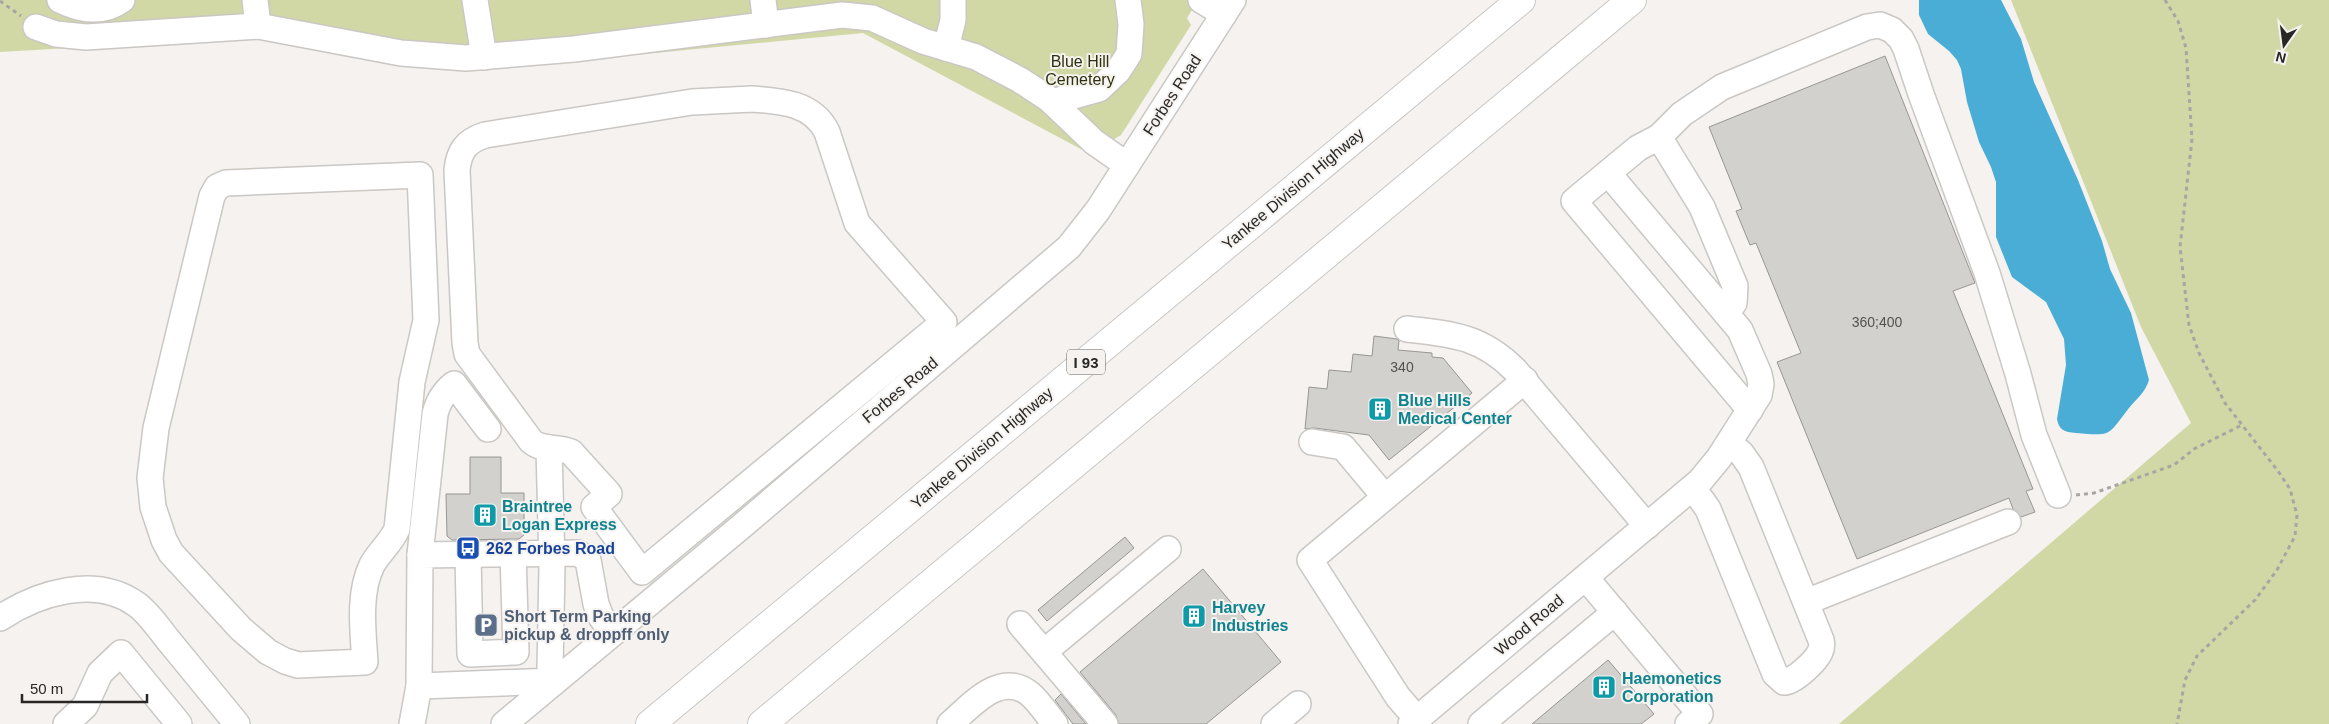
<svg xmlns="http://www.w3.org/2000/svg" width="2329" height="724" font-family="Arial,sans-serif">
<rect width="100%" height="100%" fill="#f5f2ef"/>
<g fill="#d1d8a6">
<polygon points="0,0 1198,0 1187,18 1191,25 1121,135 1109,142 1094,156 863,33 487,69 259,37 0,52"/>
<polygon points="2011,0 2329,0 2329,724 1839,724 2191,423 2141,327"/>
</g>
<path fill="#4aadd6" d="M1919,0H2001L2021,39L2034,82L2078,180L2102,241L2110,269L2131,313L2149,380C2145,393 2137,398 2129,408C2107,436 2113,436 2076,433C2064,432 2059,430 2057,419L2066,365L2064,339L2046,302L2012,277L1996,237V182L1991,167L1979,142L1967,102L1961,69L1957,60L1949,51L1928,34L1919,15Z"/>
<g fill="#d3d1ce" stroke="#989693">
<polygon points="1885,56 1973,278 1975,283 1953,291 2033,489 2026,491 2035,512 2021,517 2013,509 2009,498 1857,559 1777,362 1801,353 1756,243 1750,245 1736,211 1742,209 1709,127"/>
<polygon points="1374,336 1397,339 1399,341 1398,350 1432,353 1432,357 1443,358 1472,393 1389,460 1369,435 1314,428 1305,429 1309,387 1327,389 1329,370 1351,372 1353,354 1372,356"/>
<polygon points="470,457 501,457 501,493 524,493 524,535 519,539 452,540 447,536 446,494 470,494"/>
<polygon points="1125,537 1134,548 1047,621 1038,610"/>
<polygon points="1203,569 1281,662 1206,724 1119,724 1116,715 1080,672"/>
<polygon points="1608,660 1654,714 1641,724 1532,724"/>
<polygon points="1061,694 1086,724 1073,724 1055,700"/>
</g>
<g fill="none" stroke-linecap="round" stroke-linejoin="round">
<g stroke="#cac7c4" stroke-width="28">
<g id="minor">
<path d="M60,0C80,10 103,14 122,0"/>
<polyline points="255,0 258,26"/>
<polyline points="475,0 484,57"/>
<polyline points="763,0 766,25"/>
<polyline points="1201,0 1224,14"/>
<polyline points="36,27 56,34 86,37 258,26 401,53 466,58 574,49 842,15 872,18 923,41 976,57 1020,80 1049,99 1094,142 1127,165"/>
<polyline points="946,48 953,20 953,0"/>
<path d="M752,99C781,101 813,103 827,132L857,223L944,322L642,572L594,507L609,494L571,452C557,446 542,451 531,441L467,354L465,343L457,170C459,151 466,141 485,135L692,102Z"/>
<polyline points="1052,102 1099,89 1118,71 1129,54 1131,24 1128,0"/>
<polyline points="1659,137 1702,207 1735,286 1734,303 1726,313"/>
<path d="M420,175L426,320L412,382L397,529C391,543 379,552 372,565C358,593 363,632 365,662L298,665L285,661L268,652L241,629L171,553L164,540L153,507L150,478L156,428L212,196L217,187L226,183Z"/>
<path d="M1407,329C1452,334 1481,336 1515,370L1647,526"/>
<polyline points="1750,410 1574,201 1638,148 1659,137 1682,114 1722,87 1867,27 1880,25 1892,30 1901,39 1906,49 1921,94 1987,273 2018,374 2034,435 2058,495"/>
<polyline points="1312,442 1343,447 1385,497"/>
<path d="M1693,488L1708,509L1775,674L1784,682C1794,682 1816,661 1820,652C1822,648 1822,644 1821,640L1751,467L1741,453L1729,443"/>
<polyline points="468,554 470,654 516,652 513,553"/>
<path d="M420,555L435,414C438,401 444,392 454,384L488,429"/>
<polyline points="1586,578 1700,714 1688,724"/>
<polyline points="1806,602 2008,522"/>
<path d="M0,618C38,593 95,575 136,604C149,613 159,629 169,641C192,669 214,696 237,724"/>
<polyline points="1020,624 1105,724"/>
<polyline points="1044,652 1168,549"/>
<polyline points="419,686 554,681 550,668 552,566 549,448"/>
<polyline points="1417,719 1398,697 1310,560 1525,380"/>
<polyline points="66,724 85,706 100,673 121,653 179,724"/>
<polyline points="412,724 419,686 420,555 578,553 588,560 596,604 601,617 612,633"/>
<polyline points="504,724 743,525 1069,247 1098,210 1233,0"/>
<path d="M950,724C971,706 1000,670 1030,694C1039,702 1047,714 1055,724"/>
<polyline points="1274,724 1298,704"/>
<polyline points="1411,724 1700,481 1719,458 1759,395 1761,384 1759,374 1740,330 1608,173"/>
<polyline points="1481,724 1615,612"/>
</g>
</g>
<g stroke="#cac7c4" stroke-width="30">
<g id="highway">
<polyline points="650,724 1521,0"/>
<polyline points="762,724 1632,0"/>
</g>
</g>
<g stroke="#a8a5a3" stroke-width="3" stroke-dasharray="4 4" stroke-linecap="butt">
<polyline points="2165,0 2178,21 2186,48 2192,139 2180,247 2189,325 2199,353 2225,403 2278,471 2290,489 2297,515 2295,536 2277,570 2255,600 2197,656 2185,680 2177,724"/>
<polyline points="0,1 21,16"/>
<polyline points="2076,495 2094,493 2174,465 2194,449 2242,425"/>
</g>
<use href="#minor" stroke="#fff" stroke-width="25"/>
<use href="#highway" stroke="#fff" stroke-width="28"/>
</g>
<defs>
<g id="building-square" transform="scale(1.25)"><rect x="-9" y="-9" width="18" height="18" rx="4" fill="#0f9aa8" stroke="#f5f2ef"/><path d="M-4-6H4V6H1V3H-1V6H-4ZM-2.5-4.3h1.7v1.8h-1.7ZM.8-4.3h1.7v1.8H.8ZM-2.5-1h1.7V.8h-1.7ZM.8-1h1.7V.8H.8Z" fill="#fff"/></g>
<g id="bus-square" transform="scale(1.25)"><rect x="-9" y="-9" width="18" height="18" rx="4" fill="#1a4fb4" stroke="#f5f2ef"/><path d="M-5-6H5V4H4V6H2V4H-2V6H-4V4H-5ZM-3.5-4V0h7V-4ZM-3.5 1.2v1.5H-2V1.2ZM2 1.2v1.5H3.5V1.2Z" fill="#fff"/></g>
<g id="parking-square" transform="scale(1.25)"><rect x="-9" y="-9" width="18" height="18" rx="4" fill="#5c6f8a" stroke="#f5f2ef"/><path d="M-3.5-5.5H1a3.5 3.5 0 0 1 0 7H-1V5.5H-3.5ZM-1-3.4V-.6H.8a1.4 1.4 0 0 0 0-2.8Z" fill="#fff"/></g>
</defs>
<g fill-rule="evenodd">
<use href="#building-square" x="1380" y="409"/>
<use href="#building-square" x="485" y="515"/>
<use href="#bus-square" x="468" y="548"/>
<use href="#building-square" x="1194" y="616"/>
<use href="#parking-square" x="486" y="625"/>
<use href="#building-square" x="1604" y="687"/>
</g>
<g text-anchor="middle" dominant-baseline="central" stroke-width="4" stroke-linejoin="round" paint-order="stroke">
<g font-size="14" fill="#535250">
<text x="1877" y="322">360;400</text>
<text x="1402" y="367">340</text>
</g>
<rect fill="#f5f2ef" stroke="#666462" stroke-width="1" x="1067" y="349.5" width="38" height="25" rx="4"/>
<g font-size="15" font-weight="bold" fill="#282726">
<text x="1086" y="362">I 93</text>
</g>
<g font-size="16" fill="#2e310c" stroke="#f5f2ef">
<text x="1080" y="61">Blue Hill<tspan x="1080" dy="18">Cemetery</tspan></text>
</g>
<g font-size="16" fill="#282726" stroke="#f5f2ef">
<text transform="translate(1172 95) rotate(-57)">Forbes Road</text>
<text transform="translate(1293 189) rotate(-40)">Yankee Division Highway</text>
<text transform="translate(900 390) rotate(-40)">Forbes Road</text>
<text transform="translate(982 448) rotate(-40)">Yankee Division Highway</text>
<text transform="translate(1529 625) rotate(-40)">Wood Road</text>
</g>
<g font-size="16" font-weight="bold" fill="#0d838f" stroke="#f5f2ef" text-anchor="start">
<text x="1398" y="400">Blue Hills<tspan x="1398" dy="18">Medical Center</tspan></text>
<text x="502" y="506">Braintree<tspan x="502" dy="18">Logan Express</tspan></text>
<text x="1212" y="607">Harvey<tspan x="1212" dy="18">Industries</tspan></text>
<text x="1622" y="678">Haemonetics<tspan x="1622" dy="18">Corporation</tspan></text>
</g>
<g font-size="16" font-weight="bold" fill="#164399" stroke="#f5f2ef" text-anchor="start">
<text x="486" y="548">262 Forbes Road</text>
</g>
<g font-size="16" font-weight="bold" fill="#4e5e75" stroke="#f5f2ef" text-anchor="start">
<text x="504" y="616">Short Term Parking<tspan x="504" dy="18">pickup &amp; droppff only</tspan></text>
</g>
</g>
<g transform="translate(2284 45) rotate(194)" stroke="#f5f2ef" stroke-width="4" paint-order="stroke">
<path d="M0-4L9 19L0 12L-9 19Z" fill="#282726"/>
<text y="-8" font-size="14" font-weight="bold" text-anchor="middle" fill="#282726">N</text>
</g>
<path d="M22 694v8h125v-8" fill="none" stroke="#282726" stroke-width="2.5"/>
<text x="30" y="694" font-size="15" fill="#282726" stroke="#f5f2ef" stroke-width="4" paint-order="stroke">50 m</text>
</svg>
